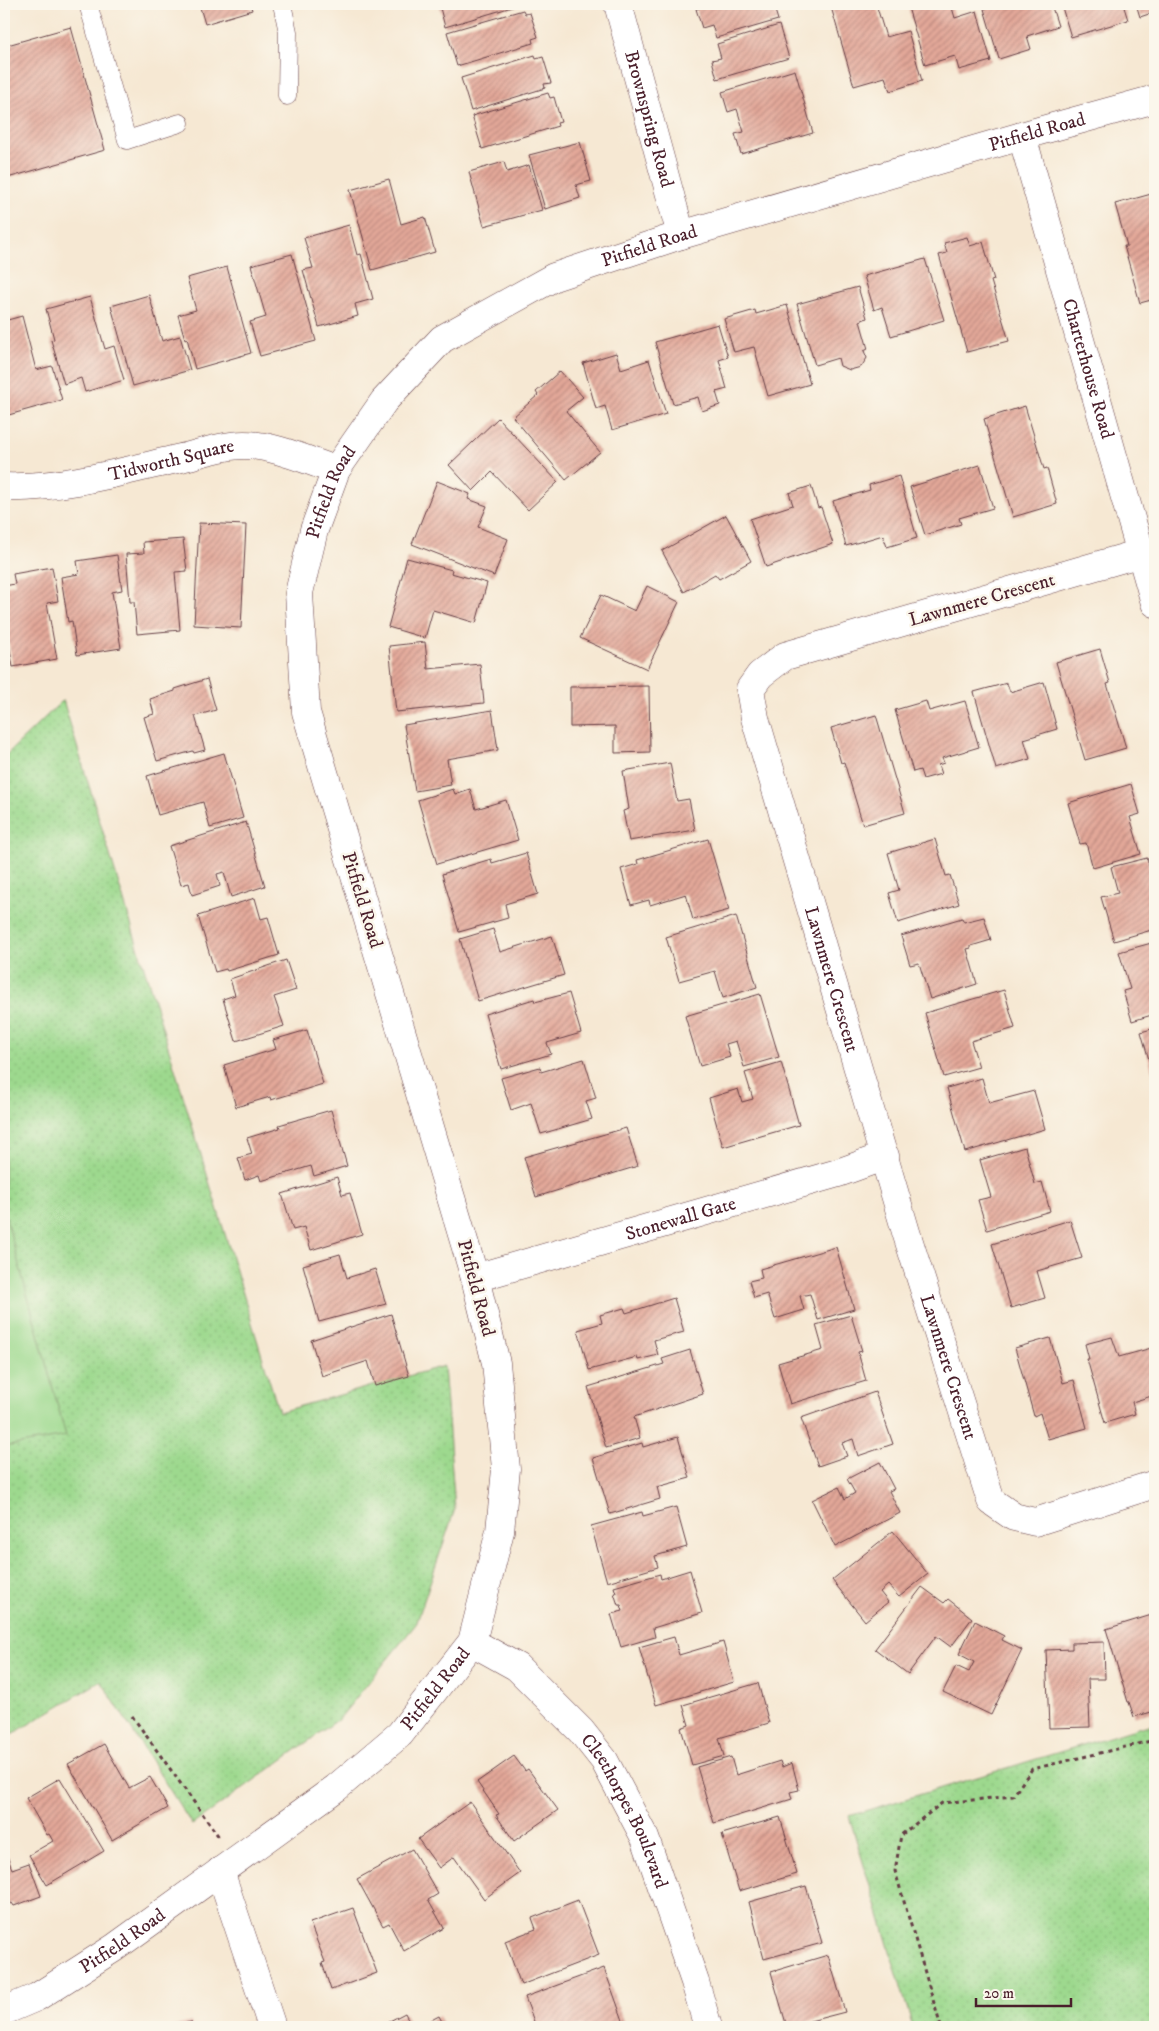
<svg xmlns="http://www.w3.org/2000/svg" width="1159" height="2031" font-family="'IM FELL DW Pica',serif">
<defs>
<pattern id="grass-dots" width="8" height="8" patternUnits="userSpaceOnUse" patternTransform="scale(1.25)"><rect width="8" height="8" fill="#9dd98e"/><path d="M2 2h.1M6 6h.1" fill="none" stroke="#89ba7b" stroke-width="1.8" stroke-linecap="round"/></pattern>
<pattern id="building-hatch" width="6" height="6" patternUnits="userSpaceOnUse" patternTransform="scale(1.25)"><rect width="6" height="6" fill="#e3a899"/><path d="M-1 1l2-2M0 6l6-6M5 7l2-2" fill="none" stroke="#ba887d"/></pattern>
</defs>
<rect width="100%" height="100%" fill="#fbf7ec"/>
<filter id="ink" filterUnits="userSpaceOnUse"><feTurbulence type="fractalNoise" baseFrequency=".02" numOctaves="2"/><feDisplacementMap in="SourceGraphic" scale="10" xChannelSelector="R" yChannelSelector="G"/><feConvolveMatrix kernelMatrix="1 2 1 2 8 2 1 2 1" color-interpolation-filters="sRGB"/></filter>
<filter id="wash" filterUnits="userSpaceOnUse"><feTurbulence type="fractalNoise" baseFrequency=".0096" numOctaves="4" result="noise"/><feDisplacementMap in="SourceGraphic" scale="20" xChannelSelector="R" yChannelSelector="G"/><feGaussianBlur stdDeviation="1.12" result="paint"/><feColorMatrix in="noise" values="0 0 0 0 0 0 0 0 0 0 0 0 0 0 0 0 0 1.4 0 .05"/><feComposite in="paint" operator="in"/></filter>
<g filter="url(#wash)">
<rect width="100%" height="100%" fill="#f6e8d3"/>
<g fill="url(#grass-dots)" stroke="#747c5c">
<polygon points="63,700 279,1412 444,1366 455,1509 416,1624 339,1719 192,1825 101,1681 4,1739 4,757"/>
<polygon points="1155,1723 1155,2027 913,2027 849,1816"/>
</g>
<polygon fill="#9dd98e" stroke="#747c5c" points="4,1210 66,1436 4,1447"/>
<g id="blocks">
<g fill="url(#building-hatch)">
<polygon points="199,4 250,4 252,10 205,24"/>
<polygon points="439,4 522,4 445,27"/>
<polygon points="713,4 773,4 778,20 716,38 712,25 702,28 696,9"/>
<polygon points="841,4 876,4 886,37 908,31 922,81 890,91 885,77 854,86 831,7"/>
<polygon points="907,4 951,4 955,18 977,11 991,61 959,70 955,56 925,65"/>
<polygon points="1002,4 1051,4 1058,26 1027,36 1031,49 999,59 984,9"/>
<polygon points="1061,4 1123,4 1128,20 1071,37"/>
<polygon points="1136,4 1155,4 1155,12 1140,17"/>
<polygon points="523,10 525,14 530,13 538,37 532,39 533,43 457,66 447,32"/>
<polygon points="779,25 789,58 717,79 712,60 721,58 717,44"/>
<polygon points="71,27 105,150 4,179 4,46"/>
<polygon points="535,55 536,59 543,57 551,83 544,84 545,88 471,111 461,78"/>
<polygon points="795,70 813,133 741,154 735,134 744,132 737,109 728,112 722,92"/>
<polygon points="548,93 550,98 554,97 561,122 557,123 558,126 482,149 472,116"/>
<polygon points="580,142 591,181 576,185 580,198 545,209 529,155"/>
<polygon points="504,162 507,172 529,165 542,210 484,226 469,172"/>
<polygon points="389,179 401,224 425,217 435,252 372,270 350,190"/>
<polygon points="1155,193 1155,299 1140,303 1124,246 1127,246 1115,204"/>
<polygon points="349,225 357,255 361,254 373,299 355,304 358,316 319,327 303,270 313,268 304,238"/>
<polygon points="967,237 970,246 983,242 994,280 991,281 1009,341 967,352 939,255 947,253 944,243"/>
<polygon points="292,254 316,341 260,356 250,322 266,317 251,265"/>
<polygon points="925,259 944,320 891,336 882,307 874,310 864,276"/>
<polygon points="227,267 251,353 195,369 187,338 185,339 178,315 196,310 187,278"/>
<polygon points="858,287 867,318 860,321 868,349 864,351 867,358 861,367 850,370 840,366 838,358 815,365 797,304"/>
<polygon points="149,295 162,341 180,336 190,370 133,386 111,306"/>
<polygon points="90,297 105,349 114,346 124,380 85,392 81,378 64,384 51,340 54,339 46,309"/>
<polygon points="787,305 810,384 768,396 754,347 734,352 724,319 755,310 756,314"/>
<polygon points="22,316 36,370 52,366 62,400 5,416 4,321"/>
<polygon points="718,324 728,357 719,360 727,389 716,392 720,405 702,411 698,397 673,404 655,342"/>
<polygon points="616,353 621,369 649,360 666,414 612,430 605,406 596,409 583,363"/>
<polygon points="560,371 583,397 566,411 600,452 566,480 513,417 538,395 536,392"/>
<polygon points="1025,406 1044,469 1047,468 1057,504 1013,517 984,419"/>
<polygon points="498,418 558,482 528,510 492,472 473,491 449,465"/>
<polygon points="980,465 993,508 959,518 961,524 925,535 910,487"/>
<polygon points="899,476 917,538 887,547 883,535 846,546 833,501 870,490 869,485"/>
<polygon points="437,481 470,494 468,499 487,506 478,527 508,539 494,576 412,544"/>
<polygon points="811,486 818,508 821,507 833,544 766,567 750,519 793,505 789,493"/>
<polygon points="726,515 751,561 719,579 715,574 684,592 662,551"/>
<polygon points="199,523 246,525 241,628 194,625"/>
<polygon points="183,539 187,571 175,572 180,630 137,634 134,602 130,602 126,554 144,553 143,542"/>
<polygon points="117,555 122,590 112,592 121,648 77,655 72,621 68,622 61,577 79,574 77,561"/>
<polygon points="407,558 452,570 451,573 487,583 476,623 433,610 425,638 388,627"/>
<polygon points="52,567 58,601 47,603 57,659 13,667 7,634 4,634 4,586 15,584 13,574"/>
<polygon points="647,586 679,602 647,669 580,638 601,595 635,611"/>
<polygon points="425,642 428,669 480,664 484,703 396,712 389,646"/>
<polygon points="1100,649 1110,683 1107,684 1126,748 1085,760 1056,662"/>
<polygon points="207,679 216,710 195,716 205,750 194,753 193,751 157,761 144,717 154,714 150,699 175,691 175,689"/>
<polygon points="1044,682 1057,729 1024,739 1030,759 996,769 974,692 1007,683 1010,692"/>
<polygon points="649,686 650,752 615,753 615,726 570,727 570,687"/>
<polygon points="926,701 929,711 965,701 979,747 942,758 944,763 938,765 941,774 923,779 920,770 913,772 895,710"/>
<polygon points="492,710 498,750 447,759 451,785 415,791 404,725"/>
<polygon points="876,715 905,813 863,825 844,762 841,763 831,728"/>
<polygon points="224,753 243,818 210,828 203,802 158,815 147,776"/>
<polygon points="670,763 677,801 689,799 695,830 629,841 623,811 629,809 623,771"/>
<polygon points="1131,784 1140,814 1130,817 1141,854 1093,868 1086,843 1080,844 1068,803"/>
<polygon points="453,789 455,794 470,789 476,809 506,800 518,840 437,864 418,800"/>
<polygon points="246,822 265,886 231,897 224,872 217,874 220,886 192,895 189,883 181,885 169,846"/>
<polygon points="708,839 729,910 693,920 686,894 650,905 649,900 631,905 621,869 638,864 637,860"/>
<polygon points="935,839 946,876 950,875 959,904 898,923 889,893 899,890 888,853"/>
<polygon points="526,853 538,894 505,904 508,918 459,932 442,874 491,859 492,863"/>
<polygon points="1147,858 1155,888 1155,929 1114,941 1101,897 1118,893 1111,867"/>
<polygon points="255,898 261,919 268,917 279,955 227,971 226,969 215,972 198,916"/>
<polygon points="736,916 757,987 723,998 715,971 679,981 666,937"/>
<polygon points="984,917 991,940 971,946 971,948 967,949 977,984 930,999 919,963 910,965 901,936 962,918 964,922"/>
<polygon points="493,929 500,952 552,936 564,975 478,1001 460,939"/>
<polygon points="1155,942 1155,1014 1132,1021 1123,991 1130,989 1119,952"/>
<polygon points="286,960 296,990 274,997 284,1026 236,1041 223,999 235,995 230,979"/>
<polygon points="1004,990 1015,1028 971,1041 979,1067 944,1077 925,1013"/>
<polygon points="569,993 581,1033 547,1043 551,1054 501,1069 485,1014 534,999 535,1002"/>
<polygon points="760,994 779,1057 744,1067 736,1041 726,1044 730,1057 700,1066 685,1016"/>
<polygon points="1155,1028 1155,1081 1141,1032"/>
<polygon points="307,1030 323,1084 271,1100 270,1097 236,1107 224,1065 276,1049 273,1040"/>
<polygon points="584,1059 596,1098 586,1101 592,1119 541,1134 531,1103 511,1110 501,1078 540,1067 541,1072"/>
<polygon points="781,1062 799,1125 723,1147 709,1098 738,1089 742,1102 753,1099 745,1073"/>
<polygon points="982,1078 989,1103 1034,1091 1045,1129 965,1152 947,1088"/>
<polygon points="331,1110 347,1166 314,1176 311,1166 261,1181 259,1175 245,1180 238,1158 252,1154 247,1138 280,1128 279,1125"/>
<polygon points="626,1128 638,1166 536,1197 524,1157"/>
<polygon points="1025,1147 1035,1184 1042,1182 1050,1211 987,1230 978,1200 991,1197 980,1160"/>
<polygon points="337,1177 342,1195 350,1193 362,1234 311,1250 304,1227 293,1230 282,1194"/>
<polygon points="1070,1220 1082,1258 1037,1271 1045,1298 1011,1308 992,1244"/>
<polygon points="836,1247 854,1309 818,1320 810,1294 800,1296 804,1310 775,1319 767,1294 754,1298 749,1281 762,1278 760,1269"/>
<polygon points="340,1254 347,1278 375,1269 386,1304 319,1322 303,1265"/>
<polygon points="674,1298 684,1332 654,1340 658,1355 638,1360 637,1357 589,1370 578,1330 602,1323 600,1315 624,1308 626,1313"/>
<polygon points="391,1314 409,1376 375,1386 368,1361 322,1376 311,1340"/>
<polygon points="851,1315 862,1351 858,1352 866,1381 790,1404 778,1363 823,1350 816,1325"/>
<polygon points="1112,1337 1119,1357 1155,1347 1155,1395 1132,1402 1135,1414 1105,1423 1087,1359 1089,1359 1085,1344"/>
<polygon points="1050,1338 1063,1383 1074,1380 1087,1428 1048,1439 1040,1413 1034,1416 1015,1348"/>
<polygon points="690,1350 703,1394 634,1417 640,1438 606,1448 588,1387 664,1364 662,1359"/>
<polygon points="875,1392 893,1444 858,1456 853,1439 842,1443 847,1456 818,1466 801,1418"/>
<polygon points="678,1437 690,1478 657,1487 660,1499 610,1514 593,1458 642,1443 643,1447"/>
<polygon points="880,1462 894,1489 889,1491 900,1513 835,1547 812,1500 839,1487 845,1499 855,1493 847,1479"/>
<polygon points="676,1507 687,1547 655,1556 658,1567 607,1582 591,1526 642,1512 643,1516"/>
<polygon points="893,1531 928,1574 899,1597 888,1585 880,1592 888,1602 865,1621 832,1580"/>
<polygon points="690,1570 702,1613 653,1628 655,1637 621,1647 611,1614 623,1611 621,1605 618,1605 614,1593 616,1593 614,1587 660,1574 661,1579"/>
<polygon points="922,1587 944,1603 948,1599 972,1618 951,1647 936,1636 908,1674 875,1649"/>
<polygon points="1155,1614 1155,1652 1153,1653 1155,1659 1155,1711 1134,1717 1129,1702 1128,1702 1106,1629"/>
<polygon points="975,1621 1004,1636 1002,1640 1022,1650 991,1715 943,1692 956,1666 969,1672 974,1662 959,1654"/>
<polygon points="674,1637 679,1655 723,1642 734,1682 656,1705 639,1647"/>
<polygon points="1104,1642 1105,1679 1088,1679 1090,1727 1049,1728 1046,1650 1072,1649 1072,1643"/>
<polygon points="758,1683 769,1723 719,1738 724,1756 692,1765 681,1728 689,1725 683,1705"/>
<polygon points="104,1744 129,1788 150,1777 168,1808 112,1840 68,1764"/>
<polygon points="514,1756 525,1771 528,1769 558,1810 514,1841 496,1815 499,1814 477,1782"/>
<polygon points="731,1757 736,1775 780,1761 782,1767 792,1763 799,1790 790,1792 792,1799 714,1823 697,1767"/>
<polygon points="60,1778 104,1851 47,1885 29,1855 53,1841 49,1834 47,1835 26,1798"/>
<polygon points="470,1802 520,1873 484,1899 454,1857 439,1868 418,1839"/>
<polygon points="780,1817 797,1874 739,1891 722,1834"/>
<polygon points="4,1848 12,1869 29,1863 41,1896 14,1906 12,1903 4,1906"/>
<polygon points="412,1849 438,1894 428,1900 444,1928 404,1951 389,1923 383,1926 357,1879"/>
<polygon points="806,1886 822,1943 764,1959 749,1902"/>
<polygon points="578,1900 599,1955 521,1985 505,1941 536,1929 532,1918"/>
<polygon points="353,1908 377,1973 331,1990 322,1963 325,1962 310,1923"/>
<polygon points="828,1955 845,2012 787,2027 771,1972"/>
<polygon points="604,1968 625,2026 536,2027 525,1997"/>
<polygon points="405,2013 412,2027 384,2027 382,2025"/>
<polygon points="439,2016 445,2027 418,2027"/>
<polygon points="191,2022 192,2027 172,2027"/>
</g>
</g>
</g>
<g filter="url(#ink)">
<use href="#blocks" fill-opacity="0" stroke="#643d44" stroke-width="1"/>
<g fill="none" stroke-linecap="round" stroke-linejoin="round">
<g stroke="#643d44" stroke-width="19">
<g id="service">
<polyline points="88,4 127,140 180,123"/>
<polyline points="282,4 288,32 287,96"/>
</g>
</g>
<g stroke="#643d44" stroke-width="29">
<g id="minor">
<path id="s1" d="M618,4L681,235"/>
<path id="s2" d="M1022,136L1155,603"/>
<path id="s3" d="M4,487C63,489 124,471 181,458C202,453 223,445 244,445C274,445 308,461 336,470"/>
<path id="s4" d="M1141,553L785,656L760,675L750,689L755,718L906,1232L991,1501L1014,1517L1035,1522L1155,1484"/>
<path id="s5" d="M475,1278L838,1173L885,1156"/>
<path id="s6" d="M472,1642L517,1667L581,1731L604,1760L645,1838L695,1982L708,2027"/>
<polyline points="220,1871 272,2027"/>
</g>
</g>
<g stroke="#643d44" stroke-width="29">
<g id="tertiary">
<path id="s7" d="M4,2011L37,1997L114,1948L336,1788L400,1734L472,1642L500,1531L506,1469L496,1363L475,1278L306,712L299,593L314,530L336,470L384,401L442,339L554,277L681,235L1039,131L1155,99"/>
</g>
</g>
<g stroke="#643d44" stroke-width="3" stroke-dasharray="4 4" stroke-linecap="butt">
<polyline points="132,1716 219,1837"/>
<polyline points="941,2027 895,1871 901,1835 942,1803 1013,1796 1032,1769 1155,1740"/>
</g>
<use href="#service" stroke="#fff" stroke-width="18"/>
<use href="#minor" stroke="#fff" stroke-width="28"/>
<use href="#tertiary" stroke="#fff" stroke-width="28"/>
</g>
</g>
<g text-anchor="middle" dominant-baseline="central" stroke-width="5" stroke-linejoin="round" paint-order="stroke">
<g font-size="19" fill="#4a1f2b" stroke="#fbf7ec">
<text stroke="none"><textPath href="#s1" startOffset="119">Brownspring Road</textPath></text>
<text stroke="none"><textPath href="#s7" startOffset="2612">Pitfield Road</textPath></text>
<text stroke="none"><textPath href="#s7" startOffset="2208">Pitfield Road</textPath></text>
<text stroke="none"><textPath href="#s2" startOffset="242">Charterhouse Road</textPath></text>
<text stroke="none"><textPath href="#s3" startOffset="170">Tidworth Square</textPath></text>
<text stroke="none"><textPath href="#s7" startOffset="1788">Pitfield Road</textPath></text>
<text transform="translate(982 600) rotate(-16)">Lawnmere Crescent</text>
<text transform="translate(362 900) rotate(73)">Pitfield Road</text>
<text stroke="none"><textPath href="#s4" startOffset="721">Lawnmere Crescent</textPath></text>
<text stroke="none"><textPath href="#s5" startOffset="214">Stonewall Gate</textPath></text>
<text transform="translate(476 1288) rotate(75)">Pitfield Road</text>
<text stroke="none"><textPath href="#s4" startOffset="1126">Lawnmere Crescent</textPath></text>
<text stroke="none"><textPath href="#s7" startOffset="542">Pitfield Road</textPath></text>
<text stroke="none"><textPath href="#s6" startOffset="234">Cleethorpes Boulevard</textPath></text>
<text stroke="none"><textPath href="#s7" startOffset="138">Pitfield Road</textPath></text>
</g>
</g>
<rect width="1159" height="2031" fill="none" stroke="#fbf7ec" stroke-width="20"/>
<path d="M976 1998v8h95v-8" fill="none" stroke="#4a1f2b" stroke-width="2.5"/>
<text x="984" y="1998" font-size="15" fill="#4a1f2b" stroke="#fbf7ec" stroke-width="4" paint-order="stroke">20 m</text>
</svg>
